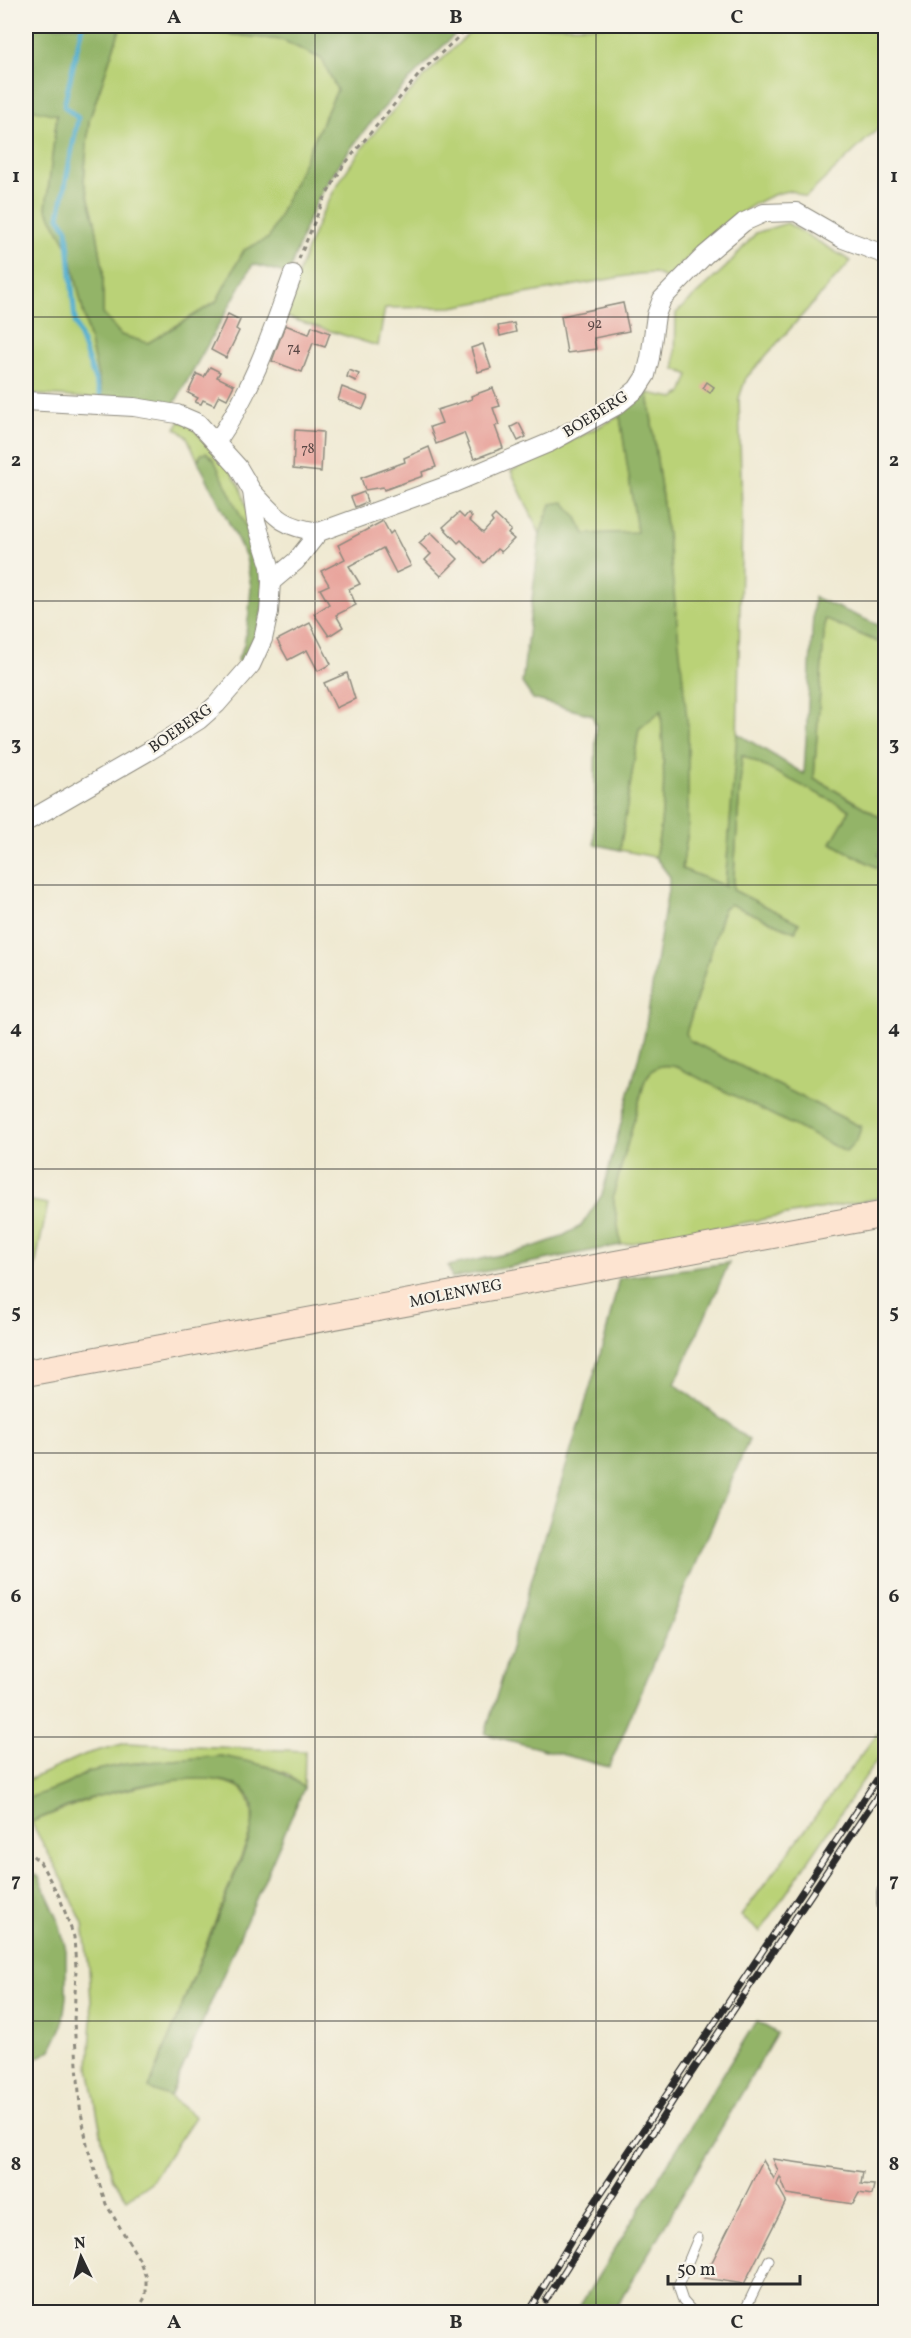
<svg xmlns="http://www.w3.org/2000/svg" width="911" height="2338" font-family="Vollkorn,serif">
<rect width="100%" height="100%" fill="#f7f3e8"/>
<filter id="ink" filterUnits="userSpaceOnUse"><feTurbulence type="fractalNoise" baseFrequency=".0167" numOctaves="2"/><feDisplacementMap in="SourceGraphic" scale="12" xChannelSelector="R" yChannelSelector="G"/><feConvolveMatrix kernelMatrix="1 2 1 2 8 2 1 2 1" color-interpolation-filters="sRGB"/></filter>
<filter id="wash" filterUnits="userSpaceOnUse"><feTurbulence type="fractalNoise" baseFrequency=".008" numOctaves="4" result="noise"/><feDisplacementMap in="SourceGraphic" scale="24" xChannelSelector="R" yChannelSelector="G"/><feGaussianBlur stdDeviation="1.35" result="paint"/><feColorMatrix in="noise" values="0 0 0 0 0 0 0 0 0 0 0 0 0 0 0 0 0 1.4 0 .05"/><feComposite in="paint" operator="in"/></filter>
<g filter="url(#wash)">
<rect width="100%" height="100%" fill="#efe9d1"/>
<g fill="#bad277" stroke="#727e51" stroke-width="1.5">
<polygon points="121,26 154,26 282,40 322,59 337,90 269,238 244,250 216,302 148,343 121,335 103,314 103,269 95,221 84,182 89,121"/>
<path d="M477,26H885V122L806,197C801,195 794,191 789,191C752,195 692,251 668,279L654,273L638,274L452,307L385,308L378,346L283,316C298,277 309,237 329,200C363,136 424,75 477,26Z"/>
<polygon points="26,108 57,114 46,208 69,249 103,399 26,394"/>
<polygon points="787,223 851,261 746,378 739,398 742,518 737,743 725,886 682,869 688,830 671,564 648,393 674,398 682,393 689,375 675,369 676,313 726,267 756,233"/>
<polygon points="620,416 638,533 585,534 577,518 546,516 540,534 511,471"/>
<polygon points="180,421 190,425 230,470 241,488 260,557 201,454 198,461 187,437 176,428"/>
<polygon points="825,619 885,645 885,820 814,778"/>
<path d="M661,710C664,760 667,808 655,857L620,850L639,729Z"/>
<path d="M742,755L850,810L831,843L885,872V1197L621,1245L613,1196L645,1080C653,1066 662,1063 677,1067L857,1140L861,1127L689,1040L686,1033L724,908L730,904L795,932L799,923L733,890Z"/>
<polygon points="26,1200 48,1204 26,1309"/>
<polygon points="885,1723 885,1748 760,1932 741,1916"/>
<polygon points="126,1743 305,1751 304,1788 288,1774 266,1766 221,1756 126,1764 88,1772 65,1785 26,1799 26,1781 86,1754"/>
<path d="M204,1778C241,1784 255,1788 252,1829L149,2088L170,2097L195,2117L151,2182L127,2199L113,2179L103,2144L89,2068L92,2019L89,1968L83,1924L63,1880L31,1822L98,1796L166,1781Z"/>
</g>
<g fill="#93b468" stroke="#5f704a" stroke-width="1.5">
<path d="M26,26H121L89,121L84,181L95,221L103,269V314L121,335L148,343L216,302L244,250L269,238L337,90L322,59L282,40L154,26H464C411,76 345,143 313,209C303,230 297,253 288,274L253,264L173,406L103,399L69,249L46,208L57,115L26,108Z"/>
<path d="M648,393L671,564L688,729V830L682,869L725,886L737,733L804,774L814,597L885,628V645L825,619L814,778L885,820V842L878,855L885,860V872L831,843L850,810L742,755L733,890L799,923L795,932L730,904L724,908L686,1033L689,1040L861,1127L857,1140L846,1152L677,1067C662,1063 653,1066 645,1080L613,1196L621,1245L452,1278L448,1266L524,1250L559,1238L581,1226L602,1195L644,1037L670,877L655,857C667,808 664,761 661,711L639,729L620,850L594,844L596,725L592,715L533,699L522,683L540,534L551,504L564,502L577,518L585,534L637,532L620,416Z"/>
<polygon points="207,453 214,460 260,557 264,600 258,631 242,664 237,661 244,645 249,613 251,587 246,557 198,461 201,454"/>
<polygon points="729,1263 675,1384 749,1440 609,1767 485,1734 605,1338 619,1278"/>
<path d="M221,1756C255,1763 277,1765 304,1788L170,2097L149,2088L248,1842C252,1829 257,1810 250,1797C230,1762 130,1787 99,1796C74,1802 50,1815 26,1824V1799L65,1785L88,1772L126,1764Z"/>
<polygon points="26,1868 39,1877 58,1919 66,1950 66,1997 62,2027 51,2050 26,2065"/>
<polygon points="756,2021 777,2033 614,2312 576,2312"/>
</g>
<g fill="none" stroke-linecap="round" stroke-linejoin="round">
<polyline stroke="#50adcf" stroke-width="5" points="82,26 64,106 78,118 59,217 67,229 75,322 100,395"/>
</g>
<g id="blocks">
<g fill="#e79d95">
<polygon points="623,303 629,331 594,338 596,349 567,353 561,316"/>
<polygon points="228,314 240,320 236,329 239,331 226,358 211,350"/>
<polygon points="514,323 516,332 500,336 498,326"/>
<polygon points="285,325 309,334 312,326 330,333 325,347 313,343 302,372 272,361"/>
<polygon points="483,344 491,368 478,372 471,348"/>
<polygon points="210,367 220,372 217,377 234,385 227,399 219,395 214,405 203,400 201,404 195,402 198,398 188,393 197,374 204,377"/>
<polygon points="349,370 359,374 356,381 347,377"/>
<polygon points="707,382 714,387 710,393 703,388"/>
<polygon points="342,387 368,397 363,409 338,400"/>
<polygon points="493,388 500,406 493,408 499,425 495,426 503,448 474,459 464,433 436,444 430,427 442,423 437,410 472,399 471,396"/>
<polygon points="519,423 526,437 518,441 511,427"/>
<polygon points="295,430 323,432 321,472 293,469"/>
<polygon points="429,447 436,467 422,472 423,476 384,490 383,487 365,490 361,478 405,462 404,458"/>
<polygon points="364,492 367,502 355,507 351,497"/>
<polygon points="459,513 464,518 468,513 472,517 469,520 483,533 493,522 491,519 495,515 511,530 508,534 514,539 501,552 497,549 484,563 461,540 458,543 443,527"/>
<polygon points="383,521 390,534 393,531 411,566 396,573 383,548 349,566 360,584 349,589 356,605 336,615 343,627 329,636 314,614 329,604 320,589 329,585 321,571 345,559 338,545"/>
<polygon points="431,532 458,559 441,576 425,560 431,554 419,543"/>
<polygon points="310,623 331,664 318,671 307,650 288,660 277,640"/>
<polygon points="347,673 355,699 336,708 324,683"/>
<polygon points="773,2159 863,2172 861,2184 874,2185 872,2195 859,2193 853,2204 787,2194 780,2177 777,2185 786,2201 744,2284 704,2278 763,2160 774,2179 778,2171"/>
</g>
</g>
</g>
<g filter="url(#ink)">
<use href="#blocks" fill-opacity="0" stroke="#8d8a7e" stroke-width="1.5"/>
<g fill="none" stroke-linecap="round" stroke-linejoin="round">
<g stroke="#8d8a7e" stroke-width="11">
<g id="service">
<polyline points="693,2312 683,2301 678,2286 698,2238"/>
<polyline points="744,2312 769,2260"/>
</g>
</g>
<g stroke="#8d8a7e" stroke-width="20">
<g id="minor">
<polyline points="26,401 134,407 177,414 198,423 238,467 252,491 256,521 270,566 271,582 269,612 263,639 251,665 217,704 199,720 149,751 26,822"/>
<path d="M216,443C252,391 272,333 293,274"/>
<path d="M252,491C276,517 282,527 319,532"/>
<polyline points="271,582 296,561 319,532 454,483 551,442 616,406 637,389 646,375 650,358 656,315 662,299 705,255 744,222 764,213 796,212 843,239 886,255"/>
<polyline points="886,1892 886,1904"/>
</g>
</g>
<g stroke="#8d8a7e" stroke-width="28">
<polyline id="secondary" points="26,1373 886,1214"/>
</g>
<g stroke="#8d8a7e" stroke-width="3" stroke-dasharray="4.5 4.5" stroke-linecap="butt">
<polyline points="299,259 323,201 343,166 422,71 470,26"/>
<polyline points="26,1850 40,1862 60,1898 74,1937 76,1968 74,2022 80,2107 88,2149 106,2204 139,2259 146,2277 146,2296 136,2312"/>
</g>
<use href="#service" stroke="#fff" stroke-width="9"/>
<use href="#minor" stroke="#fff" stroke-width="18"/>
<use href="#secondary" stroke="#fde4d1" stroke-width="26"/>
<g stroke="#2b2b2b" stroke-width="7">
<g id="rail">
<polyline points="546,2300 676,2096 886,1783"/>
<polyline points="529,2312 587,2214 886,1766"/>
</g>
</g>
<use href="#rail" stroke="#f7f3e8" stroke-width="4.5" stroke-dasharray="14" stroke-linecap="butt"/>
</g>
</g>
<path fill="none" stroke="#2b2b2b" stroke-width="1.5" stroke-opacity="0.55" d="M315,26V2312M596,26V2312M26,317H886M26,601H886M26,885H886M26,1169H886M26,1453H886M26,1737H886M26,2021H886"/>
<g text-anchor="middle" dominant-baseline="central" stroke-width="4.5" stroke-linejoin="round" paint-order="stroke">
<g font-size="14" fill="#5a4846">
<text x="595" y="324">92</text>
<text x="294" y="348">74</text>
<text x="308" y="449">78</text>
</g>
<g font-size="16" fill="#2b2b2b" stroke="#f7f3e8">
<text transform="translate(596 415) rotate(-32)">BOEBERG</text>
<text transform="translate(181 729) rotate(-35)">BOEBERG</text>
<text transform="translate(456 1294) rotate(-11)">MOLENWEG</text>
</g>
</g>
<rect width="911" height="2338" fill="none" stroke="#f7f3e8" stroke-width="66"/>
<g transform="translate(81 2257) rotate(355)" stroke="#f7f3e8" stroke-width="4.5" paint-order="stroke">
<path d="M0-4.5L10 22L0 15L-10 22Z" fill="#2b2b2b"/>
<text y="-9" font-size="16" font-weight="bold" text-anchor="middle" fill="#2b2b2b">N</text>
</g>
<path d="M668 2275v9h132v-9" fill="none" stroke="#2b2b2b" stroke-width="3"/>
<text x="677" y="2275" font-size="18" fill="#2b2b2b" stroke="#f7f3e8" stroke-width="4.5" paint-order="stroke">50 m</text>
<rect x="33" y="33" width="845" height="2272" fill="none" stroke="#2b2b2b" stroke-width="2"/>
<g font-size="20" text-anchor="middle" font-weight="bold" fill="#2b2b2b">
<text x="174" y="23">A</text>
<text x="456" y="23">B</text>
<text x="737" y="23">C</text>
<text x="16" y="182">1</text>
<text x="894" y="182">1</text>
<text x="16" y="466">2</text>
<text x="894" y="466">2</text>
<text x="16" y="750">3</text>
<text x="894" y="750">3</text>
<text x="16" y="1034">4</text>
<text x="894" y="1034">4</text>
<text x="16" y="1318">5</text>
<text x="894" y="1318">5</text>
<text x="16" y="1602">6</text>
<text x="894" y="1602">6</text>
<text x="16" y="1886">7</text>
<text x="894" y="1886">7</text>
<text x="16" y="2170">8</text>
<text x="894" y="2170">8</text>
<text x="174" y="2328">A</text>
<text x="456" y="2328">B</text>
<text x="737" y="2328">C</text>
</g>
</svg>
